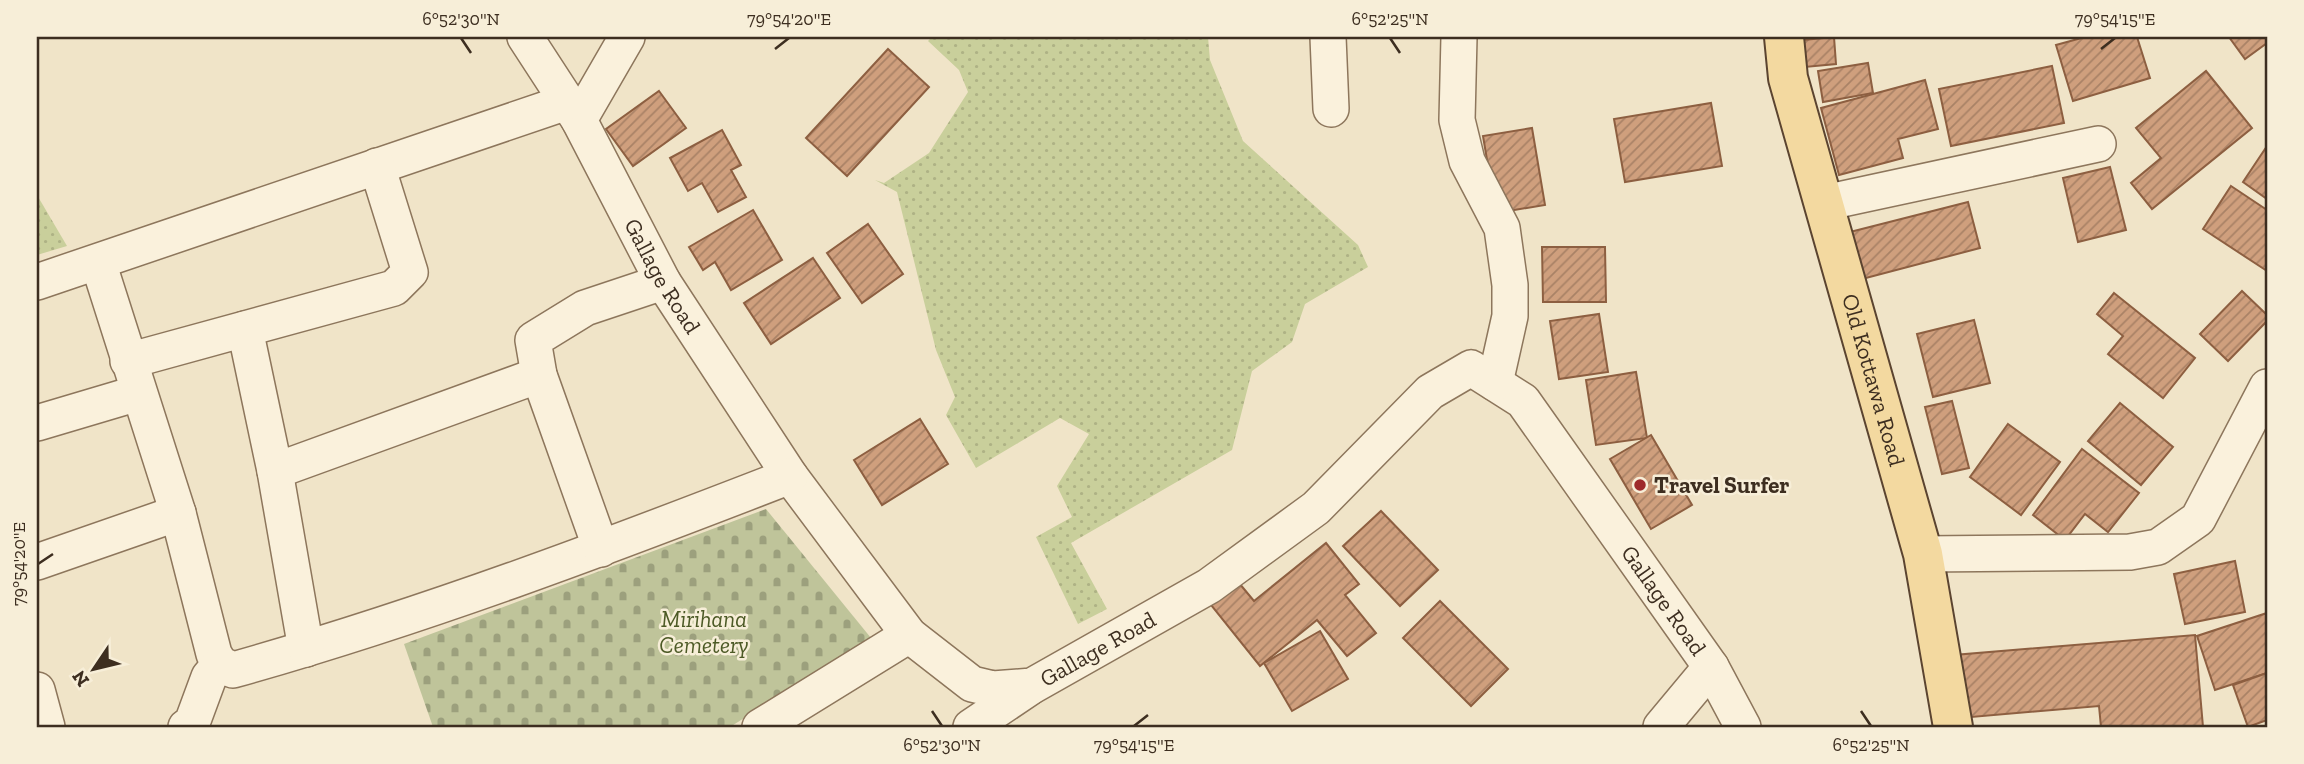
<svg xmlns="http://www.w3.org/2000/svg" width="2304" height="764" font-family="'Zilla Slab',serif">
<defs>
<pattern id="grass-dots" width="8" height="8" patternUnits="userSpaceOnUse" patternTransform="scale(1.75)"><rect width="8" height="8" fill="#c9cf9b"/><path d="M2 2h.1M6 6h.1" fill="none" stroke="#aeb285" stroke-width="1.8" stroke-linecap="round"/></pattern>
<pattern id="cemetery-stones" width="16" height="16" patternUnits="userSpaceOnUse" patternTransform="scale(1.75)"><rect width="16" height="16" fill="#bfc49a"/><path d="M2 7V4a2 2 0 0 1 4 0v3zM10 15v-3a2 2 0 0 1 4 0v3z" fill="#9ca07d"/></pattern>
<pattern id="building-hatch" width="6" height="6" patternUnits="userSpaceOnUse" patternTransform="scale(1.75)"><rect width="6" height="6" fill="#cf9f7d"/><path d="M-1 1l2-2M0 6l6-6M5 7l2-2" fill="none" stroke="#a98266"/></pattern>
</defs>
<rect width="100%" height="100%" fill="#f0e4c8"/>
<g fill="url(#grass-dots)">
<polygon points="932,37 1208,37 1210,60 1243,141 1358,245 1368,267 1305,304 1292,342 1252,371 1232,450 1071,543 1107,609 1078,624 1036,537 1072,517 1057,486 1089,434 1060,418 976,468 946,415 955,397 936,350 897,192 875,180 884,183 929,153 968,92 959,70 928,41"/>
<polygon points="37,195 67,246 37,255"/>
</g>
<polygon fill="url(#cemetery-stones)" points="766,509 871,638 730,727 433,727 404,644"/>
<g fill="url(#building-hatch)" stroke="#8d5f41" stroke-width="2">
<polygon points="1834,37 1836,64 1805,67 1803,40"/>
<polygon points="2085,37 2137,37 2150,78 2073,101 2056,45"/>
<polygon points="2229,37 2267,37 2267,43 2245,59"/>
<polygon points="888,49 929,87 847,176 806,138"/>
<polygon points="1868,63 1873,93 1823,102 1818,71"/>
<polygon points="2052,66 2064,123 1951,146 1939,89"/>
<polygon points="2206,71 2252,128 2152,209 2131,183 2161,158 2136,128"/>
<polygon points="1925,80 1938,129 1898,139 1903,158 1839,175 1821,108"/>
<polygon points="659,91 686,128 633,166 606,129"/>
<polygon points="1711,103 1722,166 1625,182 1614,119"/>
<polygon points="1532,128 1545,205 1496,213 1483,136"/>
<polygon points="722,130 741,165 731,170 746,197 718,212 702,183 688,191 670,158"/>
<polygon points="2267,146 2267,199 2243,182"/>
<polygon points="2110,167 2126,230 2078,242 2063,178"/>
<polygon points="2231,186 2267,210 2267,271 2203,229"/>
<polygon points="1968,202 1980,248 1862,279 1850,232"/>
<polygon points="753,210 782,260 731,290 715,262 703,270 689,247"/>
<polygon points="868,224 903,274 862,303 827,253"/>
<polygon points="1542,247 1605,247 1606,302 1543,302"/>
<polygon points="813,258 840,298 771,344 744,303"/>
<polygon points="2242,291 2267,315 2267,321 2228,361 2200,334"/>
<polygon points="2114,293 2195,358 2163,398 2108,354 2123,336 2097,314"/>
<polygon points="1599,314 1608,372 1559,379 1550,321"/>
<polygon points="1974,320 1990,383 1933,397 1917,334"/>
<polygon points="1636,372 1647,438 1596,445 1586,380"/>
<polygon points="1952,401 1969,468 1942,474 1925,407"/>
<polygon points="2120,403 2173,447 2141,485 2088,441"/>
<polygon points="920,419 948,464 882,505 854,460"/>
<polygon points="2008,424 2060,462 2021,515 1970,477"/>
<polygon points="1651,435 1692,505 1651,529 1610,459"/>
<polygon points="2082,449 2139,493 2108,532 2085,514 2065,540 2033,515"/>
<polygon points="1381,511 1438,570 1400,606 1343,546"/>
<polygon points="1326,543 1359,584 1345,595 1376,633 1347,656 1317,620 1260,666 1211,605 1239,583 1254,601"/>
<polygon points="2235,561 2245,612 2185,624 2174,574"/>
<polygon points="1440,601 1508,669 1471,706 1403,638"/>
<polygon points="2267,613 2267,673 2215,690 2197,636"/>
<polygon points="1320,631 1348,679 1292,711 1264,663"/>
<polygon points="2195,635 2203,727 2101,727 2099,706 1960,718 1954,655"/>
<polygon points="2267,673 2267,720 2248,727 2233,685"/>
</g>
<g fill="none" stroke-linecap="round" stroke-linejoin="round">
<g stroke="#8d765c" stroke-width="38">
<g id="minor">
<path id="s1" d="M525,37L579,120L663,282L790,476L909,635L972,684L993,689L1032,686L1209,586L1316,508L1430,392L1471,368L1523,401L1711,667L1743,727"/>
<polyline points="1328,37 1331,109"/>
<polyline points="1459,37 1457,120 1467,161 1502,228 1510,285 1510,316 1495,383"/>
<polyline points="579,120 627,37"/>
<polyline points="1824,203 2098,144"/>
<path d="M98,262L178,513L214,654L220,664L233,670C422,617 607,547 790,476"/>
<polyline points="37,282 567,102"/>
<polyline points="245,329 275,471 306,649"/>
<polyline points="128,361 394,288 410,272 377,166"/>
<polyline points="37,423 138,393"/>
<polyline points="275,471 539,375"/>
<polyline points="601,549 539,375 533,340 585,308 663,282"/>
<polyline points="1923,554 2130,552 2158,547 2198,519 2267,387"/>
<polyline points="37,562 178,513"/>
<polyline points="37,690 47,727"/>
<polyline points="186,727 192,723 209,677 220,664"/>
<polyline points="760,727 909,635"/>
<polyline points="971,727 1029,688"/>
<polyline points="1661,727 1711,667"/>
</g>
</g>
<g stroke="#5b4430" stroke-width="42">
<g id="major">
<path id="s2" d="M1784,37L1788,78L1923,554L1953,727"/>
</g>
</g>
<use href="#minor" stroke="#faf1dc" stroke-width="35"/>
<use href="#major" stroke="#f3d9a0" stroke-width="38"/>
</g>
<path fill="none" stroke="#3d2e20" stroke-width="2.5" d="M461,38L471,53M1390,38L1400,53M775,49L789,38M2101,49L2115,38M38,564L53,554M932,711L942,726M1861,711L1871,726M1134,726L1148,715"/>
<circle fill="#9e2a2b" stroke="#f7eed8" stroke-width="2.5" cx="1640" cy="485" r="7"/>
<g text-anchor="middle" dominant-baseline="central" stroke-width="5" stroke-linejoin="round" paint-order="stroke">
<g font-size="23" fill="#3d2e20" stroke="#f7eed8">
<text stroke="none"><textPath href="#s1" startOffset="276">Gallage Road</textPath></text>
<text stroke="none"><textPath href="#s2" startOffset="355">Old Kottawa Road</textPath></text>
<text stroke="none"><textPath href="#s1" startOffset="1704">Gallage Road</textPath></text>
<text stroke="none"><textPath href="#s1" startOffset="928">Gallage Road</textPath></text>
</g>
<g font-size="23" font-weight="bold" fill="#3d2e20" stroke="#f7eed8" text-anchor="start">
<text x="1654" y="485">Travel Surfer</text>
</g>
<g font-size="23" font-style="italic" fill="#4d5a26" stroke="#f7eed8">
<text x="704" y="619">Mirihana<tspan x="704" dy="26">Cemetery</tspan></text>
</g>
</g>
<rect width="2304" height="764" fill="none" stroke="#f7eed8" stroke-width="77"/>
<g transform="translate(94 669) rotate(235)" stroke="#f7eed8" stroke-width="5" paint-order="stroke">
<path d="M0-5L12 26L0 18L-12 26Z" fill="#3d2e20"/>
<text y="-10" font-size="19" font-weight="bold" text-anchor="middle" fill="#3d2e20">N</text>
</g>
<rect x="38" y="38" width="2228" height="688" fill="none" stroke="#3d2e20" stroke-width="2.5"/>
<g font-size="18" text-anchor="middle" fill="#3d2e20">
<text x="461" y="25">6°52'30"N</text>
<text x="789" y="25">79°54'20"E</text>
<text x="1390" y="25">6°52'25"N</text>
<text x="2115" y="25">79°54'15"E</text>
<text transform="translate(19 564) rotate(-90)" y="6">79°54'20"E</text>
<text x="942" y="751">6°52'30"N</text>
<text x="1134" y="751">79°54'15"E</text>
<text x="1871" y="751">6°52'25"N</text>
</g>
</svg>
